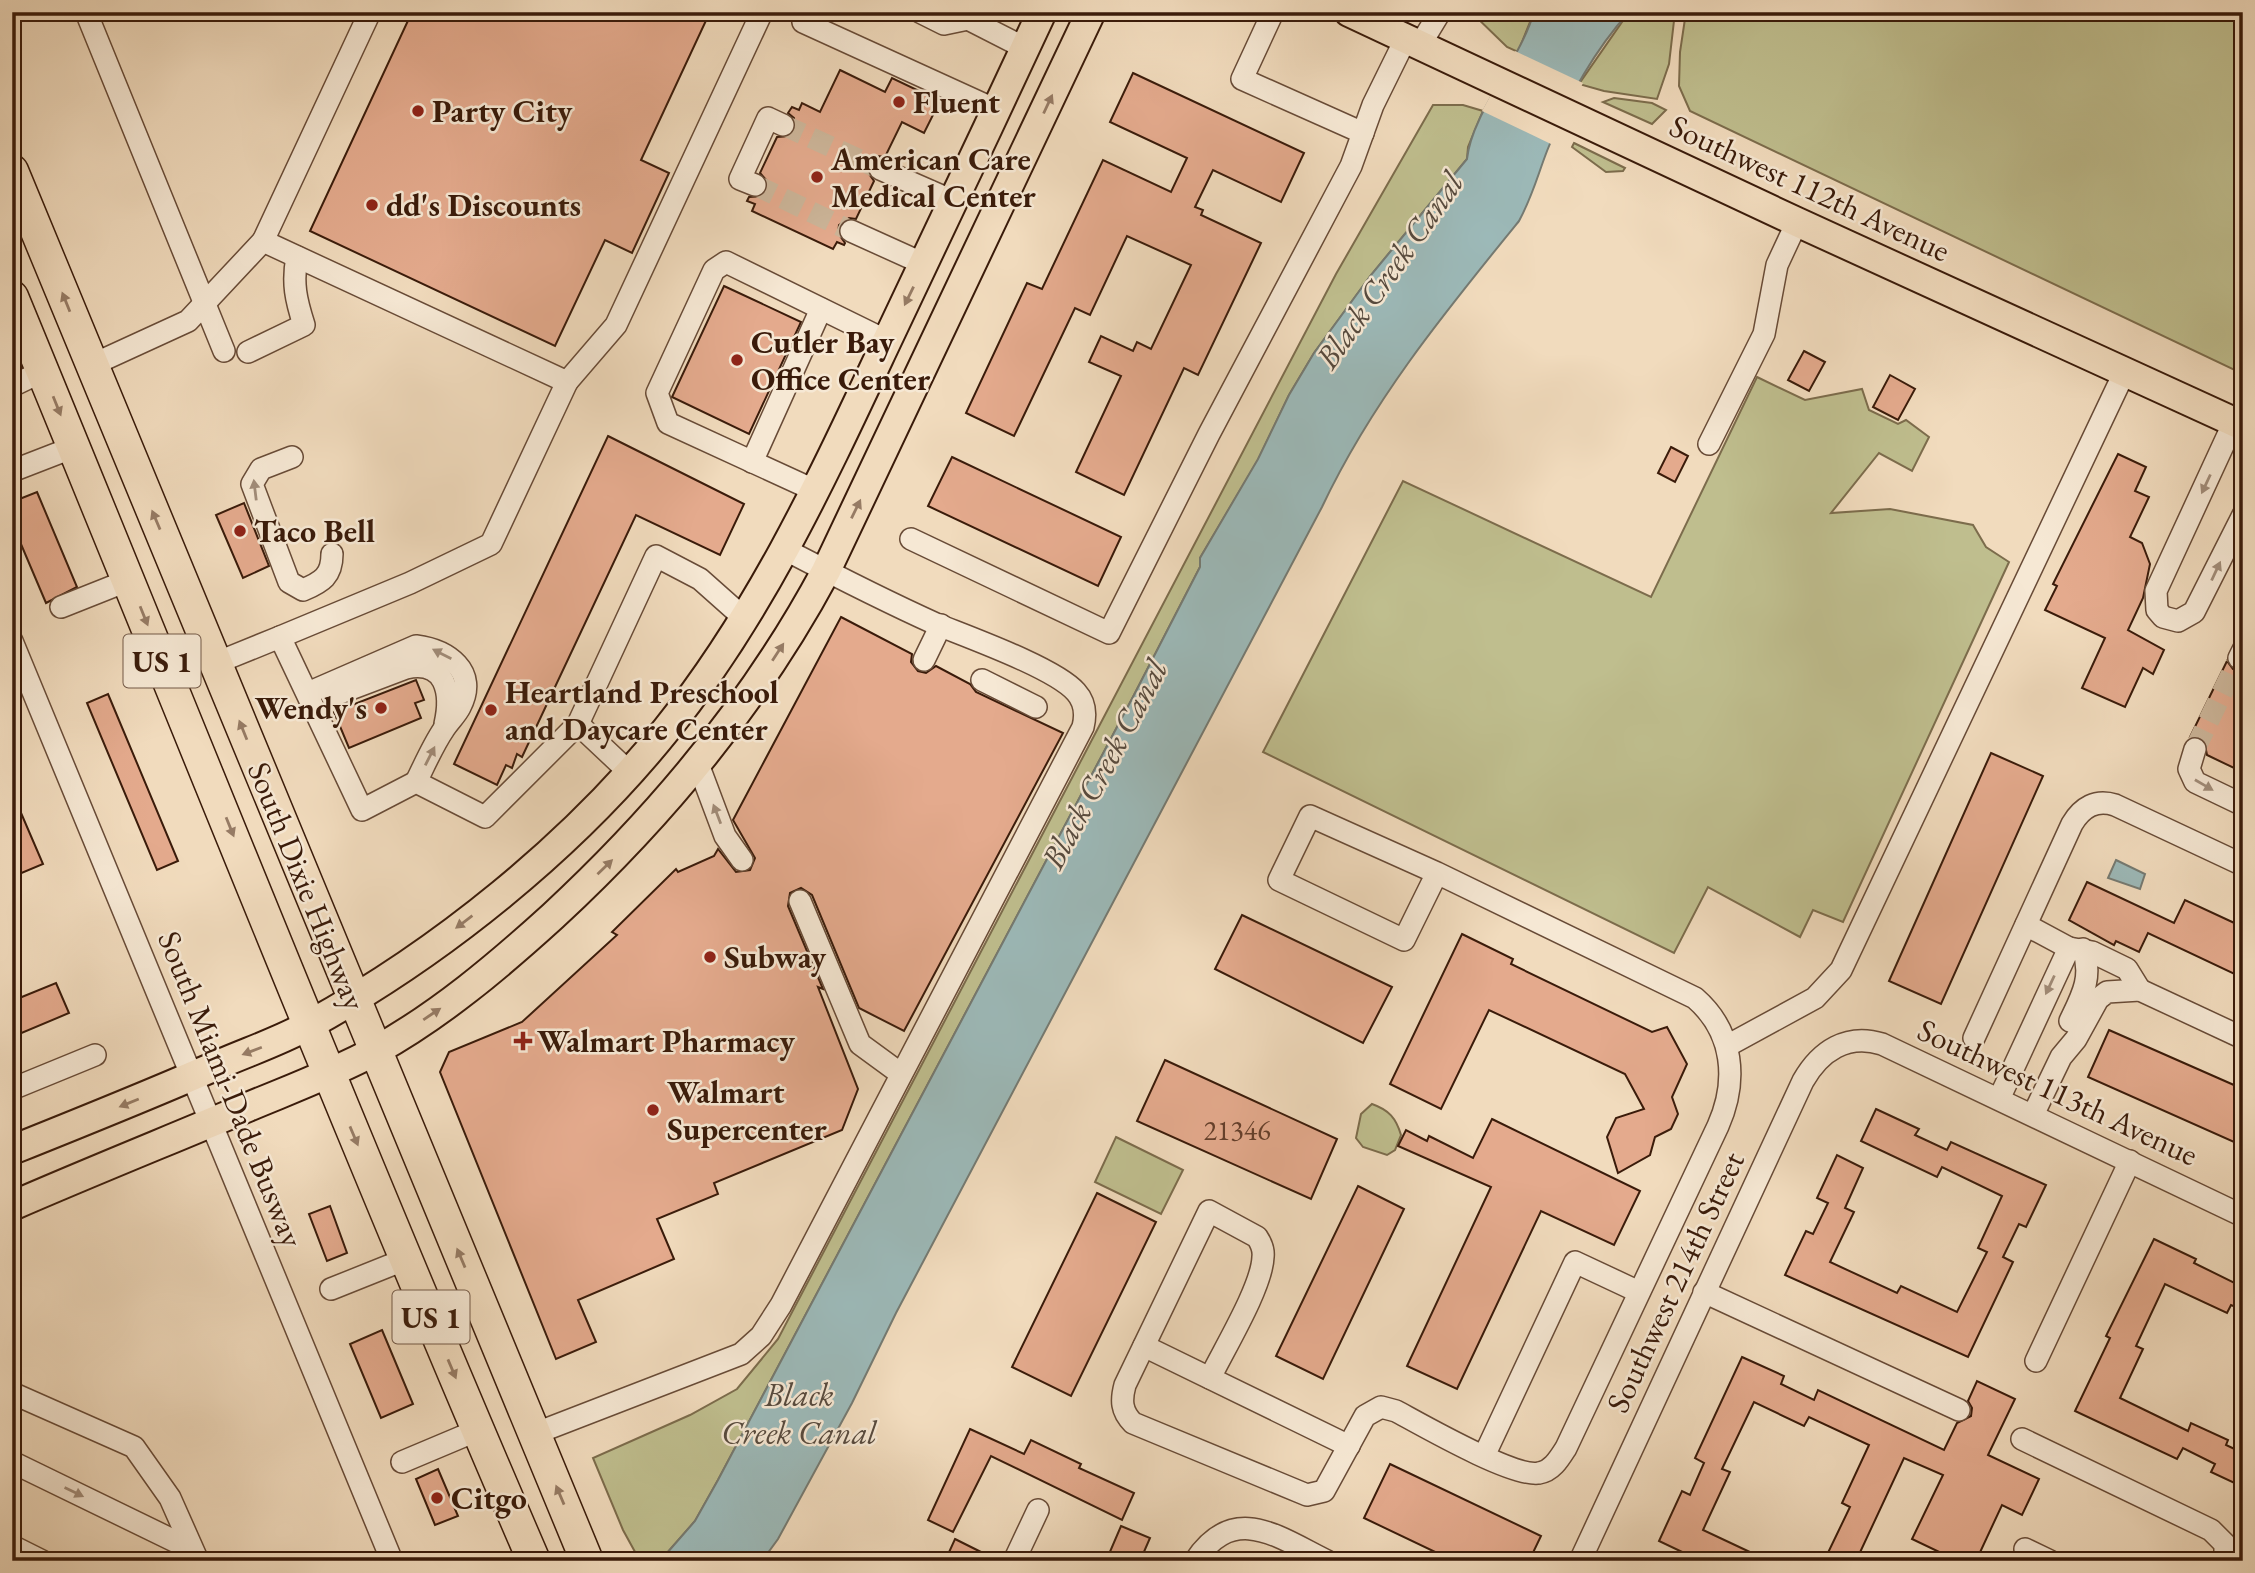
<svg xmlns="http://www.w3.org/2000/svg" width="2255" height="1573" font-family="'EB Garamond',serif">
<rect width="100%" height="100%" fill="#f1dbbd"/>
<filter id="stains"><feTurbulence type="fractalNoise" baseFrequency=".00286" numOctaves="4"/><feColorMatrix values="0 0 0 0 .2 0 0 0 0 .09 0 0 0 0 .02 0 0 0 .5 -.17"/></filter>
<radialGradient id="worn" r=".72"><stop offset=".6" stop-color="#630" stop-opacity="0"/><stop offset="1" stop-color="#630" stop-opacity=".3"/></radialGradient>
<g fill="#bfbe8e" stroke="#7c6c4c" stroke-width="2">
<polygon points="1471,12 1534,12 1518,52 1507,47"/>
<polygon points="1629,12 1675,12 1669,64 1657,99 1604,91 1579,84"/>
<polygon points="1686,12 2243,12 2243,374 1690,111 1679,86 1680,52"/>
<polygon points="1614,98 1652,103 1666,110 1652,124 1603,102"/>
<polygon points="1433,105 1463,105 1483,111 1468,147 1467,159 1371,275 1314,353 1289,395 1258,460 1200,558 1200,567 1134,695 718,1480 695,1521 660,1561 640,1561 623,1530 593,1458 690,1415 737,1389 778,1339 1336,274"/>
<polygon points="1574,143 1625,168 1623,171 1606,172 1572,147"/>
<polygon points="1757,377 1805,400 1862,389 1869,410 1898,424 1906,420 1929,437 1912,471 1879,453 1831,513 1890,509 1973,525 1986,547 2009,562 1843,922 1813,910 1800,937 1708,887 1674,953 1263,752 1403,481 1651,597"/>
<path d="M1372,1104C1389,1110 1396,1118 1401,1135L1395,1150L1387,1155L1363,1147L1356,1138L1361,1114Z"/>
<polygon points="1116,1137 1183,1170 1161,1214 1095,1182"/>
</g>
<g fill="#9cb9b8" stroke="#757a72" stroke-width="2">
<path d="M1534,12H1629C1593,52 1566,102 1547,151C1537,177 1533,195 1519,221C1445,312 1372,401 1322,507L896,1313L852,1403L778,1539L762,1561H660L695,1521L718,1480L1134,695L1200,567V558L1258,459L1289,395L1314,353L1371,275L1467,159C1472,112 1520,61 1534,12Z"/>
<polygon points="2116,860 2145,874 2140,889 2108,878"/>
</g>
<polygon fill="#f1dbbd" points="1515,51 1583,83 1553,145 1482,111"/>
<g fill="#e4aa8d" stroke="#3a1b0a" stroke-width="2">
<polygon points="412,12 710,12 641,160 669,173 632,253 605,240 555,346 310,231"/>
<polygon points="840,70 885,92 892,78 940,101 924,133 902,122 885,157 878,156 868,163 867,171 874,181 856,219 849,218 839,225 838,233 845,243 844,245 837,242 833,249 752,211 755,204 747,201 749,197 763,196 767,190 768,182 760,173 777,137 790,136 795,130 794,118 788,113 792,107 799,110 802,103 820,112"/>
<polygon points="1133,73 1304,153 1281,202 1213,170 1195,207 1203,210 1201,215 1261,243 1198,375 1184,368 1124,495 1076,472 1121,376 1089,362 1101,336 1133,351 1137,342 1151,349 1191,265 1127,236 1090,315 1075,308 1014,436 966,413 1027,283 1042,289 1103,160 1171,192 1187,158 1110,122"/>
<polygon points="724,286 801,322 749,434 672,397"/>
<polygon points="1804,351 1825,362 1809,391 1788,380"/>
<polygon points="1890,375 1915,389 1898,420 1873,407"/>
<polygon points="608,436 744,504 720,555 636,515 522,757 517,754 512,768 506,765 497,785 454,764"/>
<polygon points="1671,447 1688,456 1675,482 1658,473"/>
<polygon points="2118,454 2146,467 2135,491 2149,497 2130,537 2142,543 2150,564 2143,598 2128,630 2164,650 2153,674 2143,668 2125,707 2082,688 2105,638 2045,610 2057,586 2053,584"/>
<polygon points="952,457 1121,537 1098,586 928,506"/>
<polygon points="37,492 77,587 46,603 12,523 12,502"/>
<polygon points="244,503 269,566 243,578 216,515"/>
<polygon points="841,617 912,654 911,662 918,671 926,673 936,666 970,684 976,692 1063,733 904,1031 859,1008 812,895 801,888 790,893 788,906 823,989 818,987 858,1089 842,1130 714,1183 718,1194 657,1219 674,1259 578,1300 596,1342 556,1359 440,1072 449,1052 522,1022 617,935 612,932 676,869 678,872 714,856 718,849 736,872 750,870 755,858 733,820"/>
<polygon points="2227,661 2233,669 2243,670 2243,750 2234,768 2207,755 2204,740 2190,737"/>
<polygon points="416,680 424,700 415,703 421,718 349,748 334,712"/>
<polygon points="108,694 178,861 157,870 87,703"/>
<polygon points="1991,753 2043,776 1941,1004 1889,981"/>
<polygon points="12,792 43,864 12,877"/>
<polygon points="2087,882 2174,923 2185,900 2243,927 2243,978 2148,933 2139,952 2116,941 2114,945 2069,920"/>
<polygon points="1242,915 1392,987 1363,1043 1215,969"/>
<polygon points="1462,934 1513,959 1511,964 1652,1032 1667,1027 1687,1064 1672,1097 1678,1114 1671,1129 1655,1137 1650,1155 1618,1173 1607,1137 1616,1118 1644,1109 1625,1074 1489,1010 1441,1109 1390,1084"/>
<polygon points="56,983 69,1013 12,1037 12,1001"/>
<polygon points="2109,1030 2243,1089 2243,1146 2088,1077"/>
<polygon points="1165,1060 1337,1139 1311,1199 1137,1121"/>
<polygon points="1876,1109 1919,1129 1915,1135 1947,1150 1951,1142 2046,1185 2026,1227 2019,1224 2003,1257 2013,1262 1968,1357 1785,1275 1806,1231 1813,1234 1828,1203 1817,1198 1837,1155 1863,1168 1845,1208 1854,1212 1830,1262 1897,1293 1901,1286 1957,1312 1987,1252 1978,1248 2002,1196 1942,1167 1937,1177 1861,1141"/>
<polygon points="1492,1119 1640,1191 1614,1245 1541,1211 1457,1389 1407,1366 1491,1187 1398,1146 1406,1130 1427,1141 1429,1136 1473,1158"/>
<polygon points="1358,1186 1404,1209 1323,1379 1276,1356"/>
<polygon points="1097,1193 1156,1222 1071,1396 1012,1367"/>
<polygon points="330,1206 347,1253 327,1261 309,1214"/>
<polygon points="2154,1239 2196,1259 2194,1263 2243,1287 2243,1310 2231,1305 2227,1313 2165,1284 2136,1346 2143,1349 2120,1398 2188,1431 2191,1423 2228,1440 2226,1445 2243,1453 2243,1487 2211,1472 2215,1464 2183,1448 2177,1459 2075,1411 2110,1338 2106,1336"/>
<polygon points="382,1330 413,1404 381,1418 350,1344"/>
<polygon points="1742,1357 1784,1376 1781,1384 1814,1400 1818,1390 1944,1450 1957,1423 1971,1416 1972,1408 1968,1401 1977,1381 2015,1399 1988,1455 2039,1479 2022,1515 2002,1505 1976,1561 1958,1561 1912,1539 1943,1475 1904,1458 1856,1561 1824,1561 1850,1507 1842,1503 1869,1445 1809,1417 1804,1426 1754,1402 1722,1469 1730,1472 1703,1530 1769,1561 1701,1561 1659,1541 1682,1491 1690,1495 1704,1463 1695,1458"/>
<polygon points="970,1429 1024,1454 1031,1440 1081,1464 1079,1468 1134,1493 1122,1520 991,1456 953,1532 928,1520"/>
<polygon points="1390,1464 1541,1536 1529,1561 1454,1561 1364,1518"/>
<polygon points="438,1469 458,1516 435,1525 416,1479"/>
<polygon points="1121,1526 1150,1538 1140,1561 1106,1561"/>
<polygon points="955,1539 999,1561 945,1561"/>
</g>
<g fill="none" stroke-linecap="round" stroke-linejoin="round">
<g stroke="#ccb599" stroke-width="21" stroke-dasharray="21 10" stroke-linecap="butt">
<polyline points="783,125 880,169"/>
<polyline points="755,185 851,231"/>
<polyline points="2195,749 2239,658"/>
</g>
<g stroke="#684b37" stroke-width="24">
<g id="minor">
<polyline points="86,12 224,351"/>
<polyline points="920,12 944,24 968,19 971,12"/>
<polyline points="1273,12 1242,79 1363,133"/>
<polyline points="968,19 1025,48"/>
<polyline points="803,22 996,110"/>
<polyline points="1420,45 1440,12"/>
<polyline points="880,169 953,201"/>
<polyline points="755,185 740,179 768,118 783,125"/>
<polyline points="851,231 924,264"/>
<polyline points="263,241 370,12"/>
<path d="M248,352L304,325C296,300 292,283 297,257"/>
<polyline points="92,365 188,321 263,241 567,382 491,544 410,583 280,637"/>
<polyline points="567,382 616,325 762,12"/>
<polyline points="12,386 43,371"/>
<polyline points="2234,422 2156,591 2157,610 2163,617 2178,621 2194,612 2243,515"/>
<polyline points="1709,444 1764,334 1777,265 1797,222"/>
<path d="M292,457L261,469L252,484L289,582L303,590C322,582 332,576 332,554"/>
<polyline points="752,462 821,309"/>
<polyline points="12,471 74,447"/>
<polyline points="816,491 668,423 657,393 714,270 726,262 887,341"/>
<polyline points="911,539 1109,633 1209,434 1351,166 1373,105 1406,38"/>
<polyline points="61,607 129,580"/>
<polyline points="12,641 392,1561"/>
<polyline points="2239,658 2243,650"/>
<polyline points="924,660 941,625"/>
<polyline points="216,663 280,637 362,810 416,782 485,817 578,724 630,773"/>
<polyline points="982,680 1036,707"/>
<path d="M308,693L416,646C447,650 479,671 460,707C456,715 449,721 444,729C433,745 425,764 416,782"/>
<path d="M332,696L406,668C446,659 452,693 445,724"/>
<polyline points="578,724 656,556 700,579 745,619"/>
<polyline points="2195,749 2189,769 2195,782 2243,805"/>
<polyline points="698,764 725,836 742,860"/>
<polyline points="800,901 860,1044 901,1074"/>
<polyline points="2026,925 2069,948"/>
<path d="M2070,1021C2082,996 2093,977 2083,949"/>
<path d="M1974,1038L2072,824C2082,807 2096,799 2115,805L2243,865"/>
<polyline points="1727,1046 1815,998 1841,970 2125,371"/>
<polyline points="12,1089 95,1055"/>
<polyline points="1999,1099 2069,948 2092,952 2127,969 2140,990"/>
<polyline points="2033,1115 2061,1057 2076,1039 2098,999 2107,992 2140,990 2243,1038"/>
<polyline points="331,1289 406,1259"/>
<polyline points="1704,1292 1959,1410"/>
<polyline points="1144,1346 1349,1446"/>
<polyline points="2036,1361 2130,1161"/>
<path d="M1210,1378C1224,1349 1262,1287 1263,1257C1264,1249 1261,1243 1257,1237L1209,1211L1125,1385C1121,1400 1121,1411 1133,1423L1307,1495L1324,1491L1365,1416L1381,1407L1396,1411C1422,1425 1514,1478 1539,1473C1552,1471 1559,1459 1566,1448L1718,1126C1738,1081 1734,1032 1695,998L1437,873L1310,816L1279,880L1404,940L1437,873"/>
<polyline points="12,1393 134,1447 170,1498 198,1561"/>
<path d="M534,1434L741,1354L761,1336L781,1305L1083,727C1086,715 1085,702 1076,692C1055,668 968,637 936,624C885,601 836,576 786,550"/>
<polyline points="2022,1439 2211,1530 2225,1544 2225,1561"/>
<polyline points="1484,1456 1575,1262 1639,1292"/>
<polyline points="12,1462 191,1549"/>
<polyline points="402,1462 478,1430"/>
<polyline points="12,1546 42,1561"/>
<polyline points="2025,1549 2050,1561"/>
<polyline points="1014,1561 1038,1510"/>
<path d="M1195,1561C1234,1502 1278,1537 1327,1561"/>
<path d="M1580,1561L1803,1081C1820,1051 1847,1033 1882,1044L2243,1216"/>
</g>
</g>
<g stroke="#3a1b0a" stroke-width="32">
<g id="major">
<polyline points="1349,12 1797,222 2243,426"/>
<path d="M12,1150C82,1122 152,1094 220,1064C250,1051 280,1041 309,1025C440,953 572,847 666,730C760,613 821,481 884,347C937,235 990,124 1042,12"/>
<path d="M12,1206C90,1172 170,1140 248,1107C291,1089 334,1073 375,1051C440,1015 498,966 553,916C662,815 756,702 826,571L1091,12"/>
</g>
</g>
<g stroke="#3a1b0a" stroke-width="35">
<g id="highway">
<polyline points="12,171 587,1561"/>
<path d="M12,297C186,719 353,1142 534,1561"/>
</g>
</g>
<use href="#minor" stroke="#f6e8d4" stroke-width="21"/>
<use href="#major" stroke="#f1dbbd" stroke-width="28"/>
<use href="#highway" stroke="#f1dbbd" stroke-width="32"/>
</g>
<defs><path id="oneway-solid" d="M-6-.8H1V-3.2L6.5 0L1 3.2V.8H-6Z" transform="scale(1.75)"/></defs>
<g fill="#967b64">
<use href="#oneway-solid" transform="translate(1048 104) rotate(-65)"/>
<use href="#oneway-solid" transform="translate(909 296) rotate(116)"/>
<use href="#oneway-solid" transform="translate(66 302) rotate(-112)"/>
<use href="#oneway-solid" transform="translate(57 406) rotate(68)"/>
<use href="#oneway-solid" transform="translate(856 509) rotate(-64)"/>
<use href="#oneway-solid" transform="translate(156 520) rotate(-113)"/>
<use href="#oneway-solid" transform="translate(144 616) rotate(68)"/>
<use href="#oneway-solid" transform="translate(778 652) rotate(-57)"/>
<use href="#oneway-solid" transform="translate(243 730) rotate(-112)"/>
<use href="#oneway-solid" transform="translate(230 827) rotate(68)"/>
<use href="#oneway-solid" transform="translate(605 867) rotate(-44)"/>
<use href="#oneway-solid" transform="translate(464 922) rotate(143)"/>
<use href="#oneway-solid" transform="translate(432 1014) rotate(-34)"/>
<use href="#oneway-solid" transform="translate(252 1051) rotate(159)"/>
<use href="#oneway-solid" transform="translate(129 1103) rotate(158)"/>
<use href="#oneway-solid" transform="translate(354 1136) rotate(67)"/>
<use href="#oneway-solid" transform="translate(461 1258) rotate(-113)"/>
<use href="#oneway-solid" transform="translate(452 1369) rotate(67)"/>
<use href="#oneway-solid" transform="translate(560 1495) rotate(-113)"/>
</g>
<g fill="#a18c79">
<use href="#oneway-solid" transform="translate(2206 484) rotate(115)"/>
<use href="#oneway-solid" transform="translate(255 490) rotate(-97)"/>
<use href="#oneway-solid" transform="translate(2216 571) rotate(-65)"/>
<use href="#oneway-solid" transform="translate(442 654) rotate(-153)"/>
<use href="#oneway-solid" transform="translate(430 756) rotate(-63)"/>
<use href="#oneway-solid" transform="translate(2204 785) rotate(30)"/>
<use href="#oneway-solid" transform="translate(717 814) rotate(-111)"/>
<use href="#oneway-solid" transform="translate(2050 985) rotate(115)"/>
<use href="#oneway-solid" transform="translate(74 1492) rotate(26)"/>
</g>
<g fill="#8f2418" stroke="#f6e8d4" stroke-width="2.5">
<circle cx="899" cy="102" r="7"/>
<circle cx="418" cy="111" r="7"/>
<circle cx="817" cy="177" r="7"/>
<circle cx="372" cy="205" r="7"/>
<circle cx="737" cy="360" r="7"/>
<circle cx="240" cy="531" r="7"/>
<circle cx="381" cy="708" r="7"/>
<circle cx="491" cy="710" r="7"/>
<circle cx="710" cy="957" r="7"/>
<path d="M519.5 1030.5h7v7h7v7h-7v7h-7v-7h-7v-7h7z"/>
<circle cx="653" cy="1110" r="7"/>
<circle cx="437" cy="1498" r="7"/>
</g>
<g text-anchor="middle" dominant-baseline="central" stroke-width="5" stroke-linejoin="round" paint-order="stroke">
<g font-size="28" fill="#643f2b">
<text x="1237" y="1130">21346</text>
</g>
<g fill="#f6e8d4" stroke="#725847" stroke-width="2">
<rect x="123.5" y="634.5" width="77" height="53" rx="5"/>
<rect x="392.5" y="1290.5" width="77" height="53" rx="5"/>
</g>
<g font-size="30" font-weight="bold" fill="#3a1b0a">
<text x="162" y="661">US 1</text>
<text x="431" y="1317">US 1</text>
</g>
<g font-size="32" font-weight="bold" fill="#3a1b0a" stroke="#f6e8d4" text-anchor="start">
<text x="913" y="102">Fluent</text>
<text x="432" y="111">Party City</text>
<text x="831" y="159">American Care<tspan x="831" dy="37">Medical Center</tspan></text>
<text x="386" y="205">dd's Discounts</text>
<text x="751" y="342">Cutler Bay<tspan x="751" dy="37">Office Center</tspan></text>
<text x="254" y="531">Taco Bell</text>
<text x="505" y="692">Heartland Preschool<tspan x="505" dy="37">and Daycare Center</tspan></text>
<text x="367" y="708" text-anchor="end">Wendy's</text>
<text x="724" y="957">Subway</text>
<text x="537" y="1041">Walmart Pharmacy</text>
<text x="667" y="1092">Walmart<tspan x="667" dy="37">Supercenter</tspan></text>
<text x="451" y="1498">Citgo</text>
</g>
<g font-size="32" fill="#3a1b0a" stroke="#f6e8d4">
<text transform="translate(1810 188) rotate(25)">Southwest 112th Avenue</text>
<text transform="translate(307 886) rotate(68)">South Dixie Highway</text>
<text transform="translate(231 1089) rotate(68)">South Miami-Dade Busway</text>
<text transform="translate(2058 1092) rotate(25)">Southwest 113th Avenue</text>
<text transform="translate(1675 1282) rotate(-65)">Southwest 214th Street</text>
</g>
<g font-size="33" font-style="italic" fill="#574a3e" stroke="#f6e8d4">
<text transform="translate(1389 270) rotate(-55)">Black Creek Canal</text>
<text transform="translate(1104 764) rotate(-62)">Black Creek Canal</text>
<text x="799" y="1394">Black<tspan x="799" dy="38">Creek Canal</tspan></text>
</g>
</g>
<rect width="2255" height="1573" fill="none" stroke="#f1dbbd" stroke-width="42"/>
<rect x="14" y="14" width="2227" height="1545" fill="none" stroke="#3a1b0a" stroke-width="3.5"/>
<rect x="21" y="21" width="2213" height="1531" fill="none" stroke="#3a1b0a" stroke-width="2"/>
<rect width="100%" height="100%" filter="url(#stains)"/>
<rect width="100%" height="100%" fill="url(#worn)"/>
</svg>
